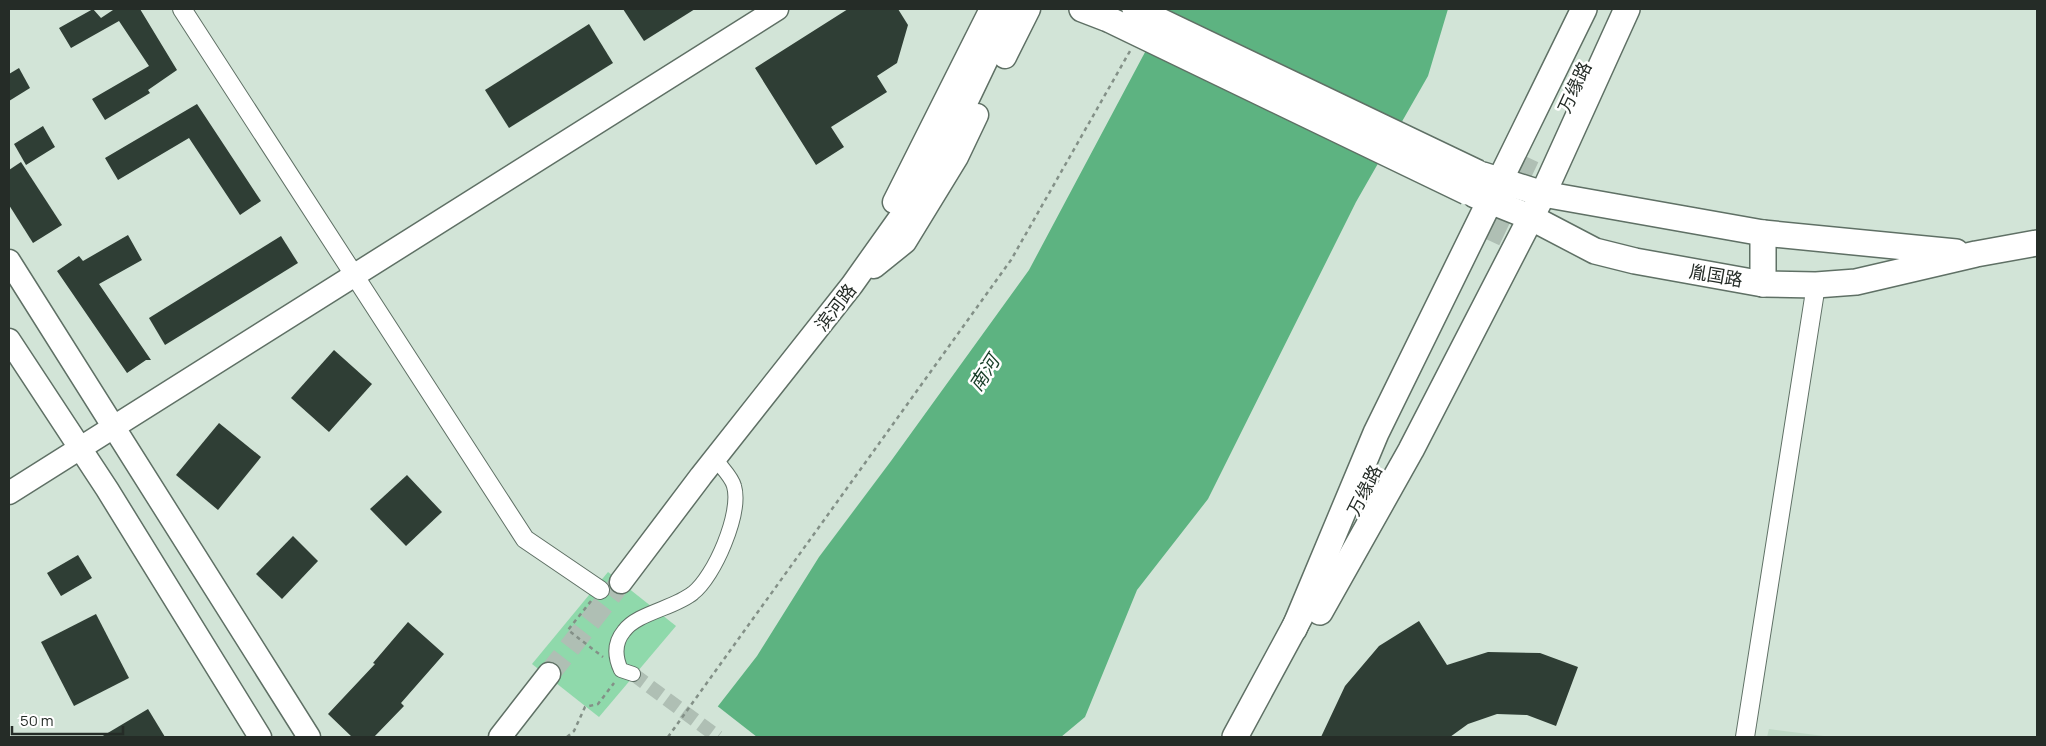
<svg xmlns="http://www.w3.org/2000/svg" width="2046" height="746" font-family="Manrope,'Noto Sans SC',sans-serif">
<rect width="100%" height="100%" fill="#d2e4d7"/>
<polygon fill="#c0d9c7" points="1769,729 1832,737 1767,737"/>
<polygon fill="#8fd9ab" points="608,572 676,626 599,717 532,664"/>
<polygon fill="#5db381" points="1168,9 1448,9 1428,76 1356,202 1208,499 1137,590 1085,717 1061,737 694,737 757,656 819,557 891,461 1029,270"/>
<polygon fill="#d2e4d7" points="716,705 757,737 692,737"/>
<g fill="#2f3e35">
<polygon points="93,9 101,18 113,10 112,9 140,9 177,70 148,90 150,93 105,120 92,99 149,66 119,21 71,48 59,28"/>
<polygon points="623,9 695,9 644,41"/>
<polygon points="848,9 898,9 908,25 897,63 877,76 887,92 831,127 844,147 816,165 755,68"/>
<polygon points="589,24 613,63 509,128 485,90"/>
<polygon points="19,68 30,88 9,101 9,74"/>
<polygon points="197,104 261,201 240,215 189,138 118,180 105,158"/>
<polygon points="43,126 55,147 26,165 14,144"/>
<polygon points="21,162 62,225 33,243 9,205 9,170"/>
<polygon points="128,235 142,260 99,284 151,360 146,360 127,373 57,271 79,256 83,261"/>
<polygon points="281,236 298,263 165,345 149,318"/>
<polygon points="334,350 372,384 329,432 291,398"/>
<polygon points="219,423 261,457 218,510 176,475"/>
<polygon points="407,475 442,512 406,546 370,509"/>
<polygon points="293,536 318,561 282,599 256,574"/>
<polygon points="78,555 92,578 61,596 47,573"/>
<polygon points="96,614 129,678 74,706 41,642"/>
<polygon points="1419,621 1447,665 1488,652 1540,653 1578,667 1556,726 1527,715 1497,714 1468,724 1450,737 1321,737 1345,686 1379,646"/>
<polygon points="408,622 444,654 401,703 404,706 374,737 352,737 328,714 375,664 373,663"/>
<polygon points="148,709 165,737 101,737"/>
</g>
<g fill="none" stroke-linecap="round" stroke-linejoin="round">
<polyline stroke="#afbfb4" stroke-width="14" stroke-dasharray="14 7" stroke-linecap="butt" points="633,674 718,737"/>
<polyline stroke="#afbfb4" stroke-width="22" stroke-dasharray="22 11" stroke-linecap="butt" points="549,674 621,582"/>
<polyline stroke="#afbfb4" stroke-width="25" stroke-dasharray="25 12" stroke-linecap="butt" points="1488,240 1527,157"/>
<g stroke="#5f7065" stroke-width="16">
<path id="pedestrian" d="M633,674L621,670C615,657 614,643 624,631C637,613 675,608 693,593C714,577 742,513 734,486C732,477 720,466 715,458"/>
</g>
<g stroke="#5f7065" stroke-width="20">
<g id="minor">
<polyline points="182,9 525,539 600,590"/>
<polyline points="1745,737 1816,285"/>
</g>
</g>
<g stroke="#5f7065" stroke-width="25">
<g id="tertiary">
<polyline points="1005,57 1029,9"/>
<polyline points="894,202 991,9"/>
<polyline points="9,261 309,737"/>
<polyline points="874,267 905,242 957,157 977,115"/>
<polyline points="9,340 107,489 260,737"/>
<polyline points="9,493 777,9"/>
<polyline points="621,582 701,476 852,285 901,216 954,128 1011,9"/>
<polyline points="500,737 549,674"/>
</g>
</g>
<g stroke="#5f7065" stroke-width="28">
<g id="secondary">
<polyline points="1082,9 1108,19"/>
<polyline points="1483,175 1543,194 1763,233 1956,252"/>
<polyline points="1475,195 1530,217 1595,251 1635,261 1763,284 1816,285 1856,282 1976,254 2037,243"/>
<polyline points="1763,284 1763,233"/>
<polyline points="1320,612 1411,450 1543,194 1627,9"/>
<polyline points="1294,629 1376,433 1584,9"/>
<polyline points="1235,737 1301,615"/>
</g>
</g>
<g stroke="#839087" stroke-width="2.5" stroke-dasharray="4 4" stroke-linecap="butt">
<polyline points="591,601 568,630 603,657"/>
<polyline points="567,737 574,731 585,707 598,704 614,683"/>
<polyline points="668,737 1011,260 1130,51"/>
</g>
<use href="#pedestrian" stroke="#fff" stroke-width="14"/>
<use href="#minor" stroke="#fff" stroke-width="18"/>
<use href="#tertiary" stroke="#fff" stroke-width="22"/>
<use href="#secondary" stroke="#fff" stroke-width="25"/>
<g stroke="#5f7065" stroke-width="28" stroke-linecap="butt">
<g id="secondary-bridge">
<polyline points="1135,9 1478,173"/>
<polyline points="1108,19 1467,192"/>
</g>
</g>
<use href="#secondary-bridge" stroke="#fff" stroke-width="25"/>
</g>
<g text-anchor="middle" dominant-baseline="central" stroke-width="5" stroke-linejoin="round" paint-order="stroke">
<g font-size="18" fill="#252c27" stroke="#fff">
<text transform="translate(1574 87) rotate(-65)">万缘路</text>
<text transform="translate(1716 275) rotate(10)">胤国路</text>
<text transform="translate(835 307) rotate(-52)">滨河路</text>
<text transform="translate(1364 490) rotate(-63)">万缘路</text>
</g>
<g font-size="19" font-style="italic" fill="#1b402b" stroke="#fff">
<text transform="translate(984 373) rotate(-57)">南河</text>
</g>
</g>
<rect width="2046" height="746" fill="none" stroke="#252c27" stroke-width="20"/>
<path d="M12 726v8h111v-8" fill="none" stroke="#252c27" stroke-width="2.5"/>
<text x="20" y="726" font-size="15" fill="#252c27" stroke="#ffffff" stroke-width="4" paint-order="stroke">50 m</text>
</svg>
